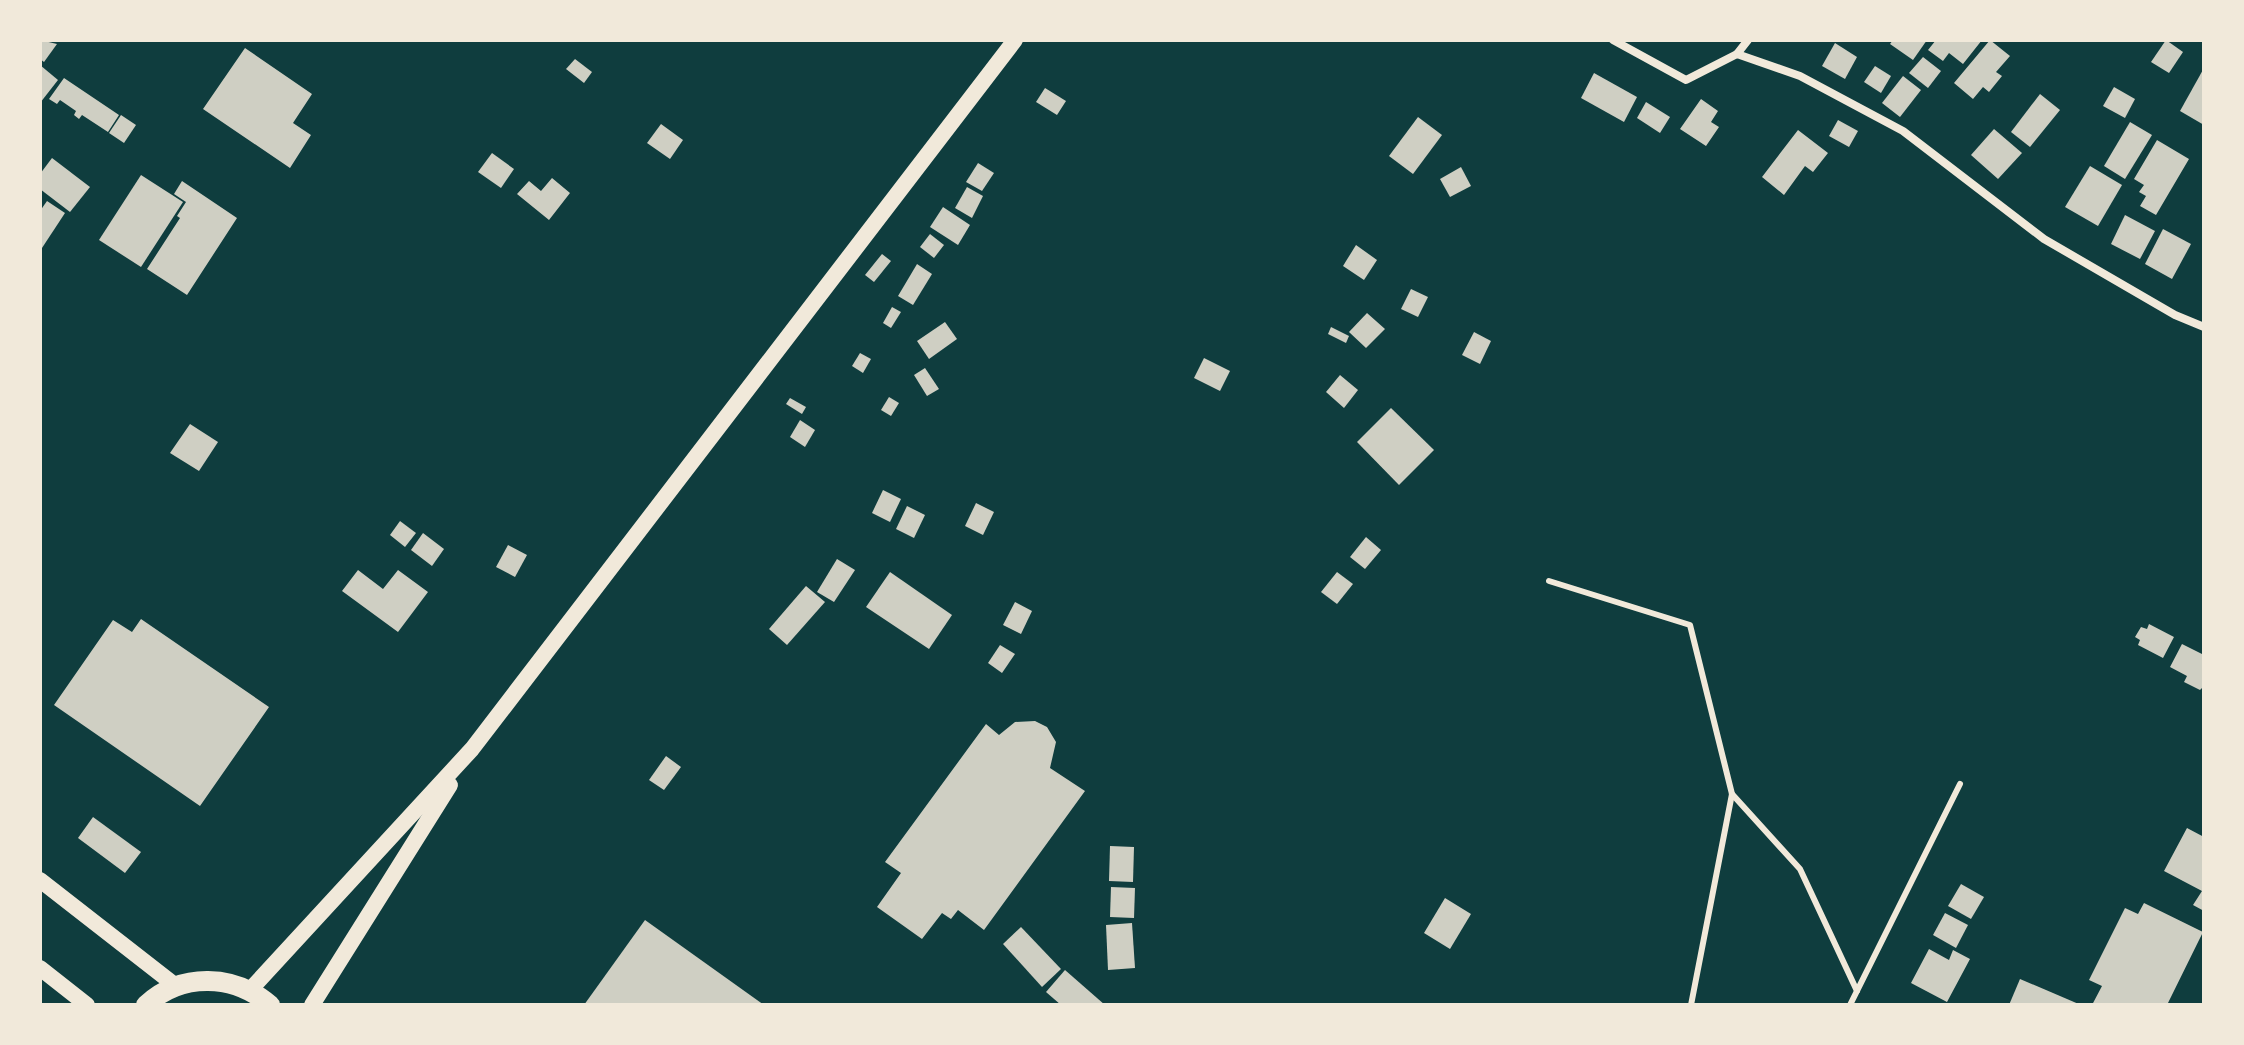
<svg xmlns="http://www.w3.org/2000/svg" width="2244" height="1045" font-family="Raleway,sans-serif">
<rect width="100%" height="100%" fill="#0f3d3e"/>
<g fill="#cfcfc3">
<polygon points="40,40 57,44 44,62 40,59"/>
<polygon points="1893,40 1927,40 1913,60 1890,44"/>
<polygon points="1936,40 1982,40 1963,64 1949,53 1943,61 1928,50"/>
<polygon points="1990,40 2010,56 1996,72 2002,76 1989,92 1983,87 1973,99 1954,83"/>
<polygon points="2166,40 2183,52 2169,73 2151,62"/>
<polygon points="1835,43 1857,57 1845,79 1822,66"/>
<polygon points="245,48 312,94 293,123 311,135 290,168 203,109"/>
<polygon points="1923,57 1941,71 1928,88 1909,73"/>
<polygon points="575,59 592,72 584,83 566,69"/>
<polygon points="40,65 58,80 40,103"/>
<polygon points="1875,66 1891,76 1881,93 1864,82"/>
<polygon points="2204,68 2204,125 2180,111"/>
<polygon points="1594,73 1637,97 1624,122 1581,98"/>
<polygon points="1903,76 1921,90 1900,117 1882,103"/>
<polygon points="64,78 119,115 108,132 82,115 79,119 74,115 76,111 60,100 57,104 49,99"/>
<polygon points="2114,87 2135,99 2125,118 2103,106"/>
<polygon points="1045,88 1066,101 1057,115 1036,102"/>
<polygon points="2040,94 2060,110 2030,147 2011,132"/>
<polygon points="1701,99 1718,111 1711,122 1719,127 1706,146 1680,129"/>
<polygon points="1646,102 1670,117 1660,133 1637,118"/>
<polygon points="121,115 136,125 124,143 109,133"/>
<polygon points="1418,117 1442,135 1413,174 1389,156"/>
<polygon points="1838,120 1858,131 1849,147 1829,136"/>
<polygon points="2130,122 2152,135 2125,179 2104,166"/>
<polygon points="661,124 683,140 670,159 647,143"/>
<polygon points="1994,129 2022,153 1998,179 1971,155"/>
<polygon points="1798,130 1828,153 1813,172 1805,166 1784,195 1762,177"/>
<polygon points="2157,140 2189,159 2156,215 2140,206 2146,196 2139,192 2144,185 2134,179"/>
<polygon points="492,153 514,169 501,188 478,172"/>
<polygon points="52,158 90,187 70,212 40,189 40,174"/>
<polygon points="978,163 994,173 982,191 966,182"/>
<polygon points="2090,166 2122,185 2098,226 2065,207"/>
<polygon points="1461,167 1471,186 1450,197 1440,179"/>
<polygon points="141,175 183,202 141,267 99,240"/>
<polygon points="552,178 570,193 549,220 517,194 529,181 541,191"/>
<polygon points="182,181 237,218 187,295 147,269 180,218 177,216 186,202 174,194"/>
<polygon points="967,187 983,196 972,218 955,208"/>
<polygon points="47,201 65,213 40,251 40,211"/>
<polygon points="943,207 970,225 958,245 930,227"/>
<polygon points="2125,215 2155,231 2140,259 2111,244"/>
<polygon points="2163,229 2191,244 2172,279 2145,264"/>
<polygon points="930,234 944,245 934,258 920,247"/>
<polygon points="1356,245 1377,260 1364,280 1343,266"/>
<polygon points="882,254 891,261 874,282 865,275"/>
<polygon points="917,264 932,274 913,305 898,296"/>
<polygon points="1411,289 1428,297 1418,317 1401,309"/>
<polygon points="892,307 901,312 891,328 883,323"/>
<polygon points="1367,313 1385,329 1366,348 1349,332"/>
<polygon points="945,322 957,339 929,359 917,341"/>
<polygon points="1331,327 1349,336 1346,343 1328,334"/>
<polygon points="1474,332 1491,341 1480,364 1462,355"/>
<polygon points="860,353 871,359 863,373 852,366"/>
<polygon points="1204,358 1230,371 1220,391 1194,378"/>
<polygon points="925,368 939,389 927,396 914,375"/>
<polygon points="1340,375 1358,390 1344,408 1326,392"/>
<polygon points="889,397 899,403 891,416 881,410"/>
<polygon points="790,398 806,407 802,414 786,404"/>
<polygon points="1391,408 1434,450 1399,485 1357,442"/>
<polygon points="800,420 815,430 805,447 790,437"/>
<polygon points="190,424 218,442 199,471 170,453"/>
<polygon points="883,490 901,499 890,522 872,513"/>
<polygon points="976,503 994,512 983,535 965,526"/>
<polygon points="907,506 925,515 914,538 896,529"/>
<polygon points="400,521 416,533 405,547 390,535"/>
<polygon points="423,533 444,549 432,566 411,550"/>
<polygon points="1366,537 1381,550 1365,569 1350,557"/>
<polygon points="508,545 527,555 515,577 496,567"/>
<polygon points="837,559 855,570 834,602 817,592"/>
<polygon points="358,570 383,589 398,570 428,592 398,632 342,591"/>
<polygon points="890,572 952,615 929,649 866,607"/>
<polygon points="1337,572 1353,584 1337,604 1321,592"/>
<polygon points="806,586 825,602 787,645 769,629"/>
<polygon points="1015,602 1032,611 1021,634 1003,625"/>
<polygon points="141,619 269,707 200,806 54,705 113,620 132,632"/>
<polygon points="2149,624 2174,637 2163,658 2138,645 2140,640 2135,637 2141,627 2147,629"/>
<polygon points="2182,644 2204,655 2204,686 2200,690 2184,682 2187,676 2170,667"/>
<polygon points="1000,645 1015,654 1002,673 988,663"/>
<polygon points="1035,721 1047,727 1056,742 1050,768 1085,791 984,930 958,910 951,919 942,913 922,939 877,907 901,873 885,862 986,724 999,735 1015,722"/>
<polygon points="666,756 681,767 664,790 649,780"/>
<polygon points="93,817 141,852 125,873 78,838"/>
<polygon points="2187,828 2204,837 2204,911 2193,905 2202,891 2164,871"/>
<polygon points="1110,846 1134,847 1133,882 1109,881"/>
<polygon points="1961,884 1984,897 1971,919 1948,906"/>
<polygon points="1111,887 1135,888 1134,918 1110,917"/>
<polygon points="1445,898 1471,914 1450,949 1424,933"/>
<polygon points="2144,903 2203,932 2167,1005 2092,1005 2102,986 2089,980 2125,908 2138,914"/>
<polygon points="1945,913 1968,925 1956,948 1933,935"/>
<polygon points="645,920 764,1005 584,1005"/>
<polygon points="1132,923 1135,968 1108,970 1106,925"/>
<polygon points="1021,927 1061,969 1042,987 1003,944"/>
<polygon points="1929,949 1949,960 1953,950 1970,959 1947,1002 1911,983"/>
<polygon points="1065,970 1105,1005 1061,1005 1046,992"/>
<polygon points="2020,979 2081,1005 2009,1005"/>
</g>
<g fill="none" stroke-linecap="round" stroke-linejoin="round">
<g stroke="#f1e9da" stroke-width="6">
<polyline points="1549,581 1690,625 1732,794 1691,1005"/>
<polyline points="1732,794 1800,869 1857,991"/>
<polyline points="1850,1005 1960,784"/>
</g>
<g stroke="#f1e9da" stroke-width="8">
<polyline points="1613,40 1686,80 1737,54 1800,76 1903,131 2044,239 2175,315 2204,327"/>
<polyline points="1737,54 1748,40"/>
</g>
<g stroke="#f1e9da" stroke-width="16">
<polyline points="40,880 176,986"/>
<polyline points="40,968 87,1005"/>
<polyline points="250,990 472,749 1015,40"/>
<polyline points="312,1005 450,785"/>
</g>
<path stroke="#f1e9da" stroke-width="20" d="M146,1005C182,972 234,974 270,1005"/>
</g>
<rect width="2244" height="1045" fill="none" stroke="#f1e9da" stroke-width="84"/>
</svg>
